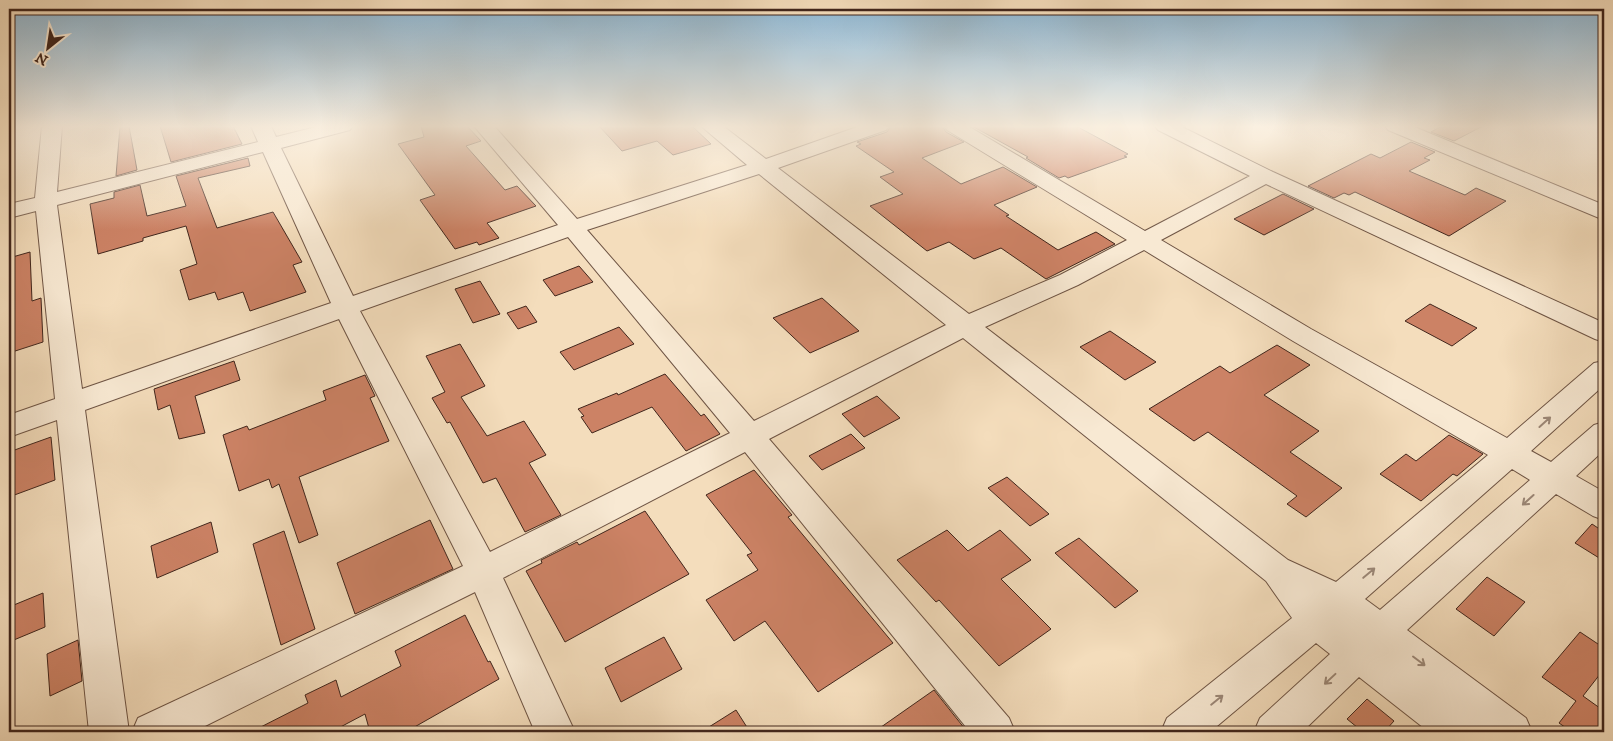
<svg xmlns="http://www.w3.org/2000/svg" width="1613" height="741" font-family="'IM FELL DW Pica',serif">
<rect width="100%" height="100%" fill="#f4ddbc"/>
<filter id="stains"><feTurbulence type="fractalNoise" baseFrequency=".004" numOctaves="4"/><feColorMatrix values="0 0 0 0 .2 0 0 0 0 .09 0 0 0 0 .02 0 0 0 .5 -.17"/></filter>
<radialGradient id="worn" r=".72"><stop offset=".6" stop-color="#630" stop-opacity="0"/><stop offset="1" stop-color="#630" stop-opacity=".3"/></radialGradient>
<g fill="#cc8265" stroke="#41261c">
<polygon points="120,126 129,126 137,170 116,176"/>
<polygon points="160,126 233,126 242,144 171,162"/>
<polygon points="421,126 467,126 481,141 466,146 505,190 517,186 536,206 487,223 499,238 479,245 477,242 455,249 420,200 435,195 398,144 424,137"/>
<polygon points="599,126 692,126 711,144 673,155 657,141 622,151"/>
<polygon points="891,126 942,126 946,132 964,142 922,158 961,184 1003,167 1037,187 994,205 1009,215 1006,216 1058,250 1096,232 1115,244 1046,279 1001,248 974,259 949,242 927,251 870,206 903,194 880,177 894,172 856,146 861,144 857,142 887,132"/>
<polygon points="972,126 1076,126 1128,154 1124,156 1127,157 1068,178 1065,176 1059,178 1026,158 1028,157"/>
<polygon points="1442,126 1483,126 1454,141 1431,132"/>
<polygon points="1411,142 1435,152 1424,158 1430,160 1409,171 1465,195 1476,188 1506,201 1449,236 1355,192 1349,195 1344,193 1334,198 1308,186 1371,154 1380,158"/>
<polygon points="248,158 250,166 198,178 217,228 273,212 302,262 293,265 306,292 250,311 243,292 218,300 215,292 189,300 180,270 197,264 186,226 143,238 143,241 98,254 90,204 114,198 114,192 140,185 147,216 186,206 176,176"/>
<polygon points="1283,194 1314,209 1264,235 1234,219"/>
<polygon points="30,252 32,301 41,298 43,342 9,353 9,258"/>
<polygon points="579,266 593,282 555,296 543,280"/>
<polygon points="480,281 500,314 473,323 455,289"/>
<polygon points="822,298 859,331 810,353 773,318"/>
<polygon points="1430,304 1477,328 1452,346 1405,321"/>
<polygon points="526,306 537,322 518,329 507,313"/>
<polygon points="619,327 634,344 574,370 560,352"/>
<polygon points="1110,331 1156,362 1125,380 1080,347"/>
<polygon points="460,344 485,386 461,397 487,436 524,421 546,455 529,463 561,515 525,532 496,478 483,483 450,422 447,423 432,398 445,392 426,356"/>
<polygon points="1277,345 1310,365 1264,395 1319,431 1290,452 1342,488 1306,517 1287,504 1297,496 1208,432 1194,441 1149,409 1220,366 1230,373"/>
<polygon points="234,361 240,380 195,396 205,433 179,439 170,405 158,410 154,389"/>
<polygon points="665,374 701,416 704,414 720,434 686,451 652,407 592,433 581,417 584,416 578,409 617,393 618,395"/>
<polygon points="365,375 375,396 370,398 389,441 299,477 318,535 299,543 279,484 272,488 269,479 239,491 223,435 247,426 249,430 326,400 323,391"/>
<polygon points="877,396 900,418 864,437 842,414"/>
<polygon points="851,434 865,448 822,470 809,456"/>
<polygon points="1449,435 1483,454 1457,476 1453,474 1421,501 1380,474 1406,454 1416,461"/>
<polygon points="51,437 55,480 9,497 9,452"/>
<polygon points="754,470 792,515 788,517 893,643 818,692 765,621 734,641 706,600 758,570 747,555 752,553 706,495"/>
<polygon points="1007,477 1049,514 1030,526 988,488"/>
<polygon points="645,511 689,574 565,642 526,571 542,563 541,560 577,542 579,545"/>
<polygon points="430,520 453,569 355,614 337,563"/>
<polygon points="211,522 218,552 157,578 151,546"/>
<polygon points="1592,524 1604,532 1604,561 1575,543"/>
<polygon points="947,530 968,551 1000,530 1031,560 1001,579 1051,629 999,666 939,600 936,602 897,560"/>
<polygon points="284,531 315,629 281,645 253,544"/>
<polygon points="1079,538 1138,591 1115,608 1055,553"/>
<polygon points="1487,577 1525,602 1494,636 1456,609"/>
<polygon points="43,593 45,627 9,642 9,607"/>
<polygon points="465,615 488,662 490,661 499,679 411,729 405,732 370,732 365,714 331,732 251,732 308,703 305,695 336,680 341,697 401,666 395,651"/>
<polygon points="1580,632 1604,648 1604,669 1583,696 1604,711 1604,732 1572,732 1559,723 1576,701 1542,677"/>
<polygon points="664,637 682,669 621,702 605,668"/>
<polygon points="78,640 82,681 50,696 47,654"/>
<polygon points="934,690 965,729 961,732 874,732"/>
<polygon points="1367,699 1394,721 1384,732 1363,732 1347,719"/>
<polygon points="736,710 750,732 701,732"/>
</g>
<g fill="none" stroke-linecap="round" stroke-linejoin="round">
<g stroke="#6e5444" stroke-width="2">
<g id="minor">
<path d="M42,126H62L57,192L258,142L251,126H271L276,137L320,126H353L350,130L281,148L353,296L558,225L474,126H494L577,219L747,165L701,126H723L766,159L860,126H889L886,130L778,168L969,314L1060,275L1127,240L947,130L944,126H968L1145,231L1250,176L1158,130L1155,126H1180L1273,172L1604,323V342L1595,339L1266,184L1161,240L1311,329L1507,438L1594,363L1604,361V385L1531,451L1551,462L1594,425L1604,422V450L1576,476L1604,492V520L1593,516L1556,494L1407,630L1526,718L1532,732H1429L1359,677L1302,732H1254L1260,718L1330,654L1316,643L1210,732H1161L1167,718L1292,618L1266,581L963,338L769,439L1009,718L1015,732H970L745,452L503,578L575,732H535L475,592L193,732H132L138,718L463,566L339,319L85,410L129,732H89L57,420L9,437V415L55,399L36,211L9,218V204L35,198ZM263,152L331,303L82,389L57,205ZM759,174L946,325L754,421L587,230ZM568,237L730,433L490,552L360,311ZM1144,250L1293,341L1488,455L1336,582L1288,560L985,327L1078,285ZM1512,469L1530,480L1380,610L1365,599Z"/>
<polygon points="1385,126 1412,126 1604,205 1604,220 1388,130"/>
</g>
</g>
<use href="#minor" fill="#f8e9d3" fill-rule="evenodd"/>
</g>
<defs><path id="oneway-shaft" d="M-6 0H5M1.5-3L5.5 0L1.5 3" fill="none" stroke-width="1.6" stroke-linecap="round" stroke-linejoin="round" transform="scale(1.25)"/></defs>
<g stroke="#9c8878">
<use href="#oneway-shaft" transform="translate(1545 422) rotate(-42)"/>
<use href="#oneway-shaft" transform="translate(1528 500) rotate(138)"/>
<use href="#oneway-shaft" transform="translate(1369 573) rotate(-40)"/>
<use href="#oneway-shaft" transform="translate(1419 661) rotate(37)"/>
<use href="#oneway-shaft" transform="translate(1330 679) rotate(137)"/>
<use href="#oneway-shaft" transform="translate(1217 700) rotate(-39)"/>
</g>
<linearGradient id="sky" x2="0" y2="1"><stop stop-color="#8ab6d5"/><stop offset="0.55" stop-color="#faf0e1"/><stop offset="1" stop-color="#faf0e1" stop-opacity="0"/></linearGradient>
<rect width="1613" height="230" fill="url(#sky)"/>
<rect width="1613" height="741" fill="none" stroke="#f4ddbc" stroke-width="30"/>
<rect x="10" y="10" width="1593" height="721" fill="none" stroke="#41261c" stroke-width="2.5"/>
<rect x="15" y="15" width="1583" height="711" fill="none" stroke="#41261c"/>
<g transform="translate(48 48) rotate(210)" stroke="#f8e9d3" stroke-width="4" paint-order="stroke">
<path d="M0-4L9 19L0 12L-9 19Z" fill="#41261c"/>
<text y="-8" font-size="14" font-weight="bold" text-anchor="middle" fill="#41261c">N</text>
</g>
<rect width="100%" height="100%" filter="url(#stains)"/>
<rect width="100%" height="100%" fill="url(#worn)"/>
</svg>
